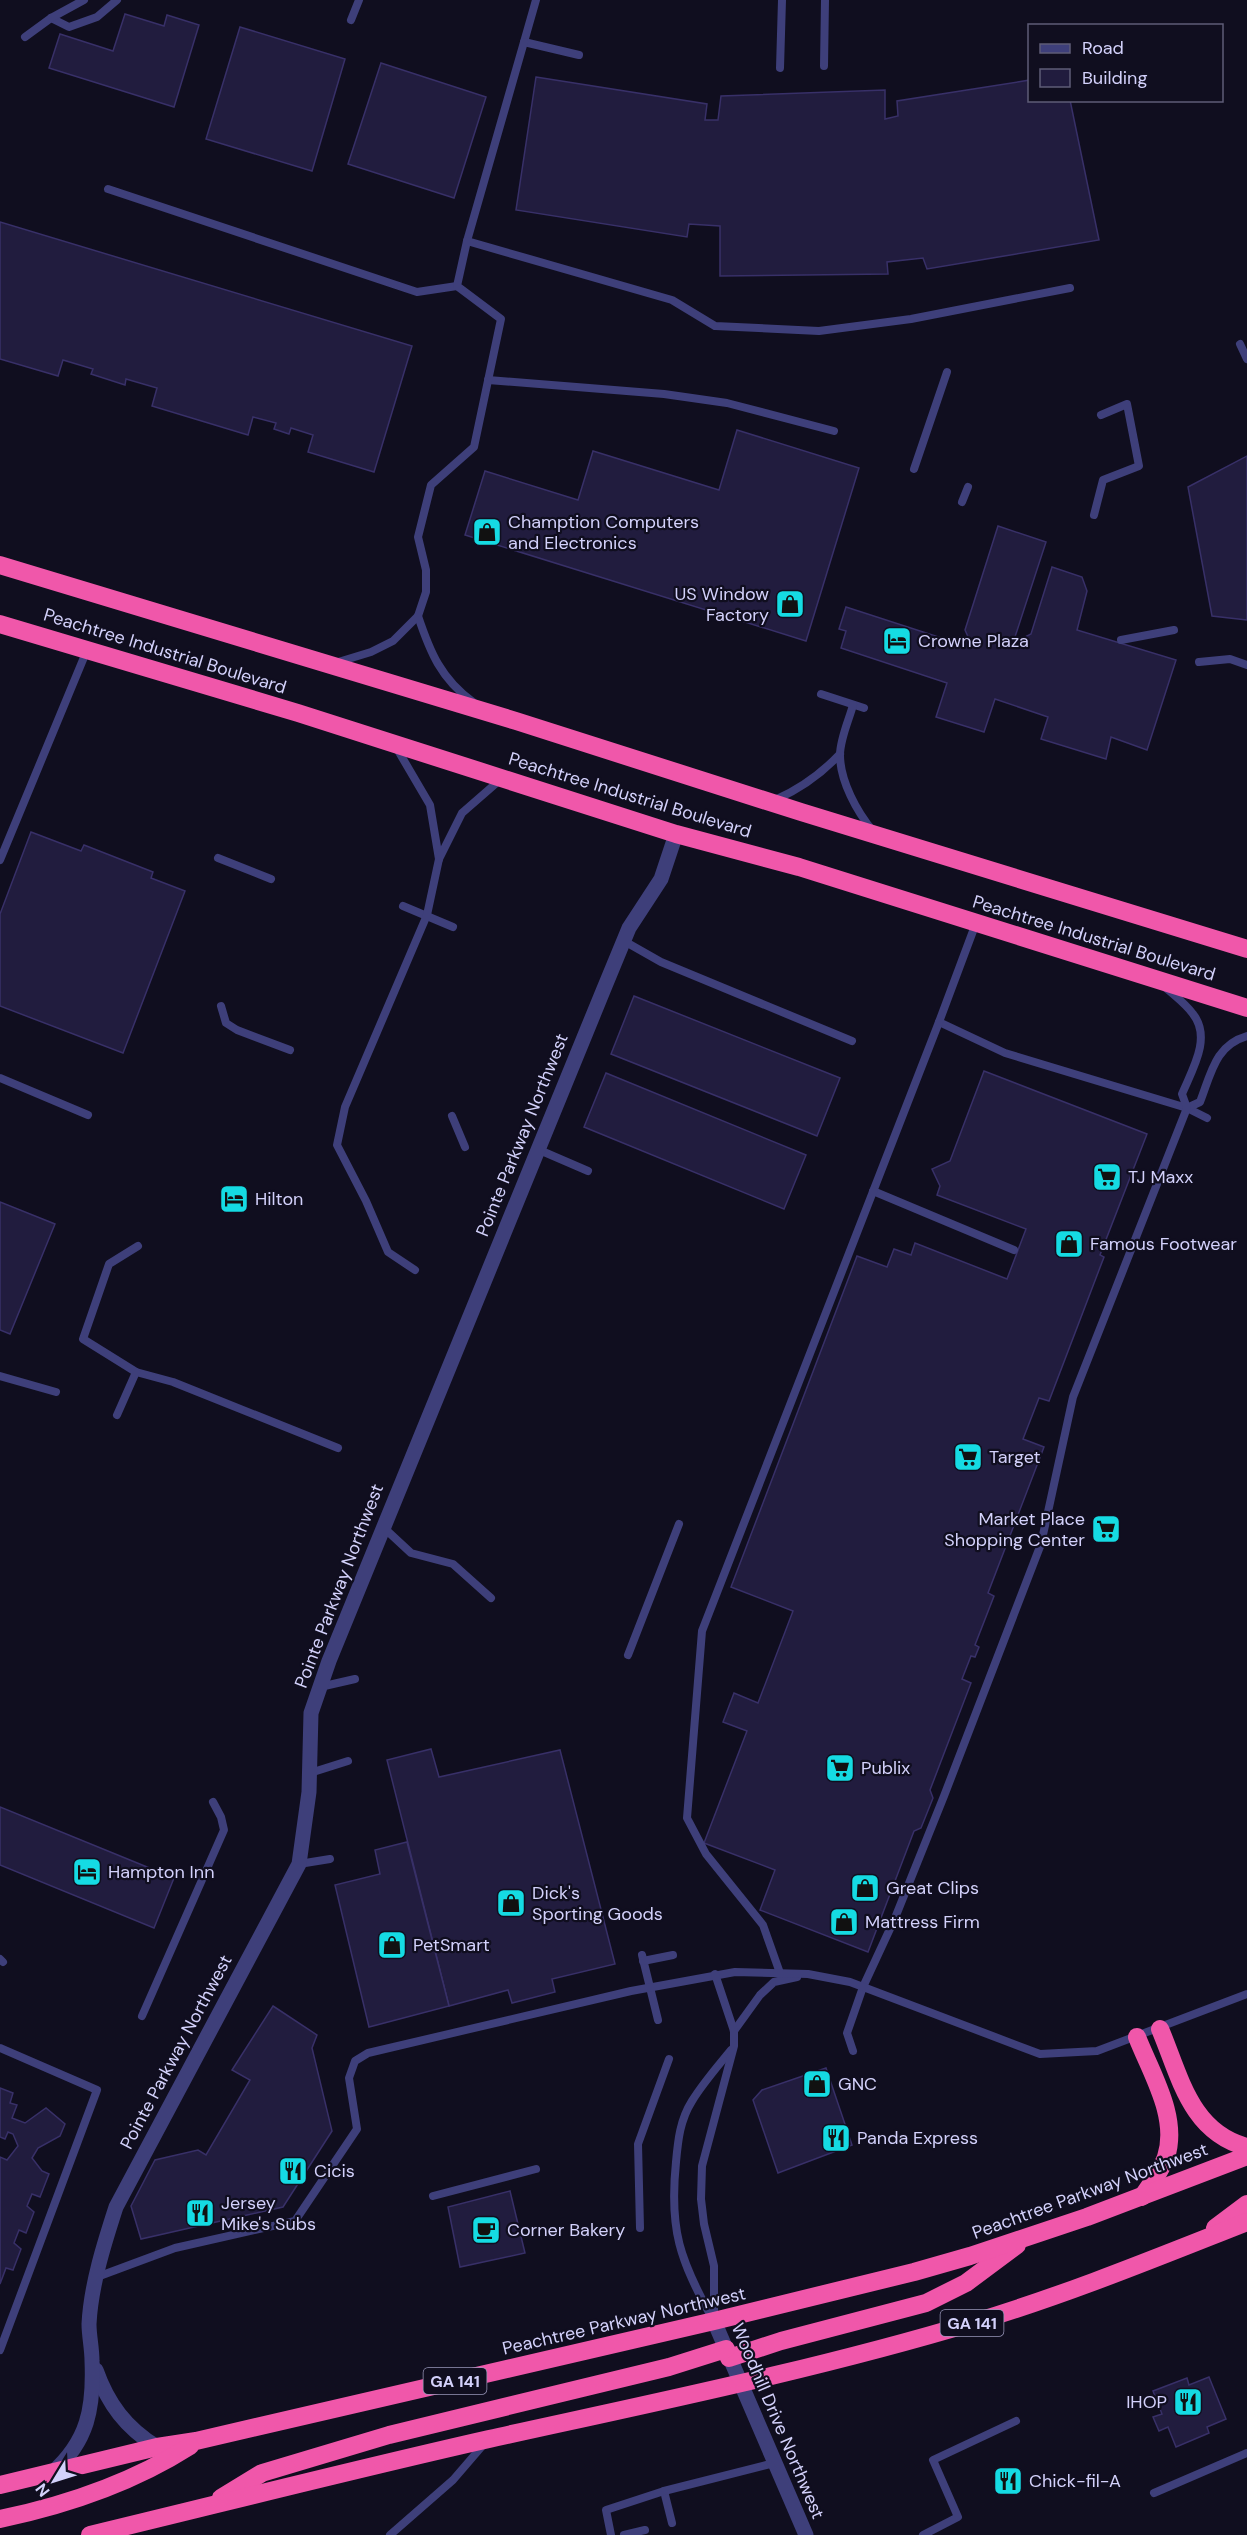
<svg xmlns="http://www.w3.org/2000/svg" width="1247" height="2535" font-family="'DM Sans',sans-serif">
<rect width="100%" height="100%" fill="#100e1f"/>
<g fill="#211c3e" stroke="#383068" stroke-width="1.5">
<polygon points="125,14 164,26 167,15 199,25 174,107 49,68 60,34 113,51"/>
<polygon points="240,27 345,59 312,171 206,139"/>
<polygon points="381,63 486,97 454,198 348,164"/>
<polygon points="536,77 707,104 705,120 718,120 721,96 885,90 885,119 898,116 897,101 1030,80 1030,100 1070,100 1099,240 927,269 923,258 887,262 888,274 720,276 720,226 689,224 687,237 516,210"/>
<polygon points="0,222 412,346 374,472 308,452 313,435 291,428 289,434 274,429 276,423 253,417 248,435 152,406 157,388 126,379 125,385 91,374 93,369 63,360 58,376 0,359"/>
<polygon points="737,430 859,468 806,641 465,535 485,471 578,500 593,451 719,490"/>
<polygon points="1247,456 1247,620 1212,616 1188,487"/>
<polygon points="998,526 1046,542 1013,643 1031,634 1052,567 1082,577 1087,591 1077,630 1176,660 1147,750 1111,737 1106,759 1041,739 1048,717 995,699 984,732 936,717 947,683 841,648 846,631 839,629 846,607 960,644 969,639 965,630"/>
<polygon points="31,832 81,851 84,845 153,872 151,878 185,891 123,1053 0,1006 0,914"/>
<polygon points="634,996 840,1078 817,1136 611,1054"/>
<polygon points="984,1071 1147,1134 1100,1255 1104,1257 1049,1401 1039,1398 1023,1439 1044,1447 988,1593 994,1596 975,1645 979,1647 975,1657 971,1656 962,1679 971,1683 930,1790 933,1798 921,1828 914,1831 868,1952 760,1910 775,1870 704,1843 747,1731 723,1722 734,1693 758,1703 793,1611 731,1587 857,1256 887,1267 894,1249 911,1255 915,1243 1007,1279 1026,1229 937,1195 940,1186 932,1169 950,1161"/>
<polygon points="606,1073 806,1155 784,1209 584,1127"/>
<polygon points="0,1202 55,1224 10,1334 0,1330"/>
<polygon points="431,1749 439,1777 560,1750 615,1964 552,1979 555,1992 512,2003 508,1990 449,2006 387,1760"/>
<polygon points="0,1807 174,1878 154,1928 0,1865"/>
<polygon points="407,1842 449,2006 369,2027 335,1885 380,1874 375,1850"/>
<polygon points="273,2006 317,2035 312,2048 332,2131 283,2207 141,2239 131,2206 155,2160 198,2150 206,2155 250,2080 232,2070"/>
<polygon points="826,2068 852,2145 778,2173 753,2100 762,2090"/>
<polygon points="0,2088 13,2093 10,2103 17,2105 12,2118 25,2123 46,2108 65,2124 60,2136 38,2148 32,2158 42,2171 49,2174 40,2197 32,2194 27,2206 34,2212 26,2233 19,2230 14,2243 21,2249 13,2270 6,2268 0,2284 0,2157 7,2160 18,2146 13,2134 8,2132 5,2139 0,2137"/>
<polygon points="510,2191 525,2253 460,2267 448,2207"/>
<polygon points="1209,2377 1226,2419 1207,2427 1209,2433 1176,2447 1168,2427 1159,2431 1153,2417 1162,2414 1153,2391 1187,2378 1189,2385"/>
</g>
<g fill="none" stroke-linecap="round" stroke-linejoin="round">
<g stroke="#3e3f7a" stroke-width="8">
<polyline points="536,0 524,42 579,55"/>
<polyline points="51,18 69,27 97,17 117,0"/>
<polyline points="351,20 359,0"/>
<polyline points="25,37 51,18 84,0"/>
<polyline points="524,42 467,241 672,300 715,326 819,331 911,319 1070,288"/>
<polyline points="824,66 825,0"/>
<polyline points="780,68 782,0"/>
<polyline points="108,189 417,292 457,286"/>
<polyline points="1240,344 1247,359"/>
<polyline points="488,380 664,394 727,403 834,431"/>
<polyline points="914,469 947,372"/>
<polyline points="962,502 968,487"/>
<polyline points="1094,515 1103,480 1139,466 1127,404 1101,415"/>
<path d="M418,616C430,652 441,679 473,702"/>
<polyline points="1121,640 1174,630"/>
<polyline points="1199,662 1230,659 1247,665"/>
<polyline points="335,663 371,652 393,641 418,616 426,592 426,570 418,537 431,485 474,447 501,319 457,286 467,241"/>
<polyline points="821,694 864,708"/>
<path d="M853,705C849,720 840,739 840,755C840,781 857,812 873,831"/>
<polyline points="396,747 430,805 439,859"/>
<path d="M775,800C800,789 821,774 840,754"/>
<polyline points="218,858 271,879"/>
<polyline points="0,860 87,650"/>
<polyline points="403,906 453,927"/>
<polyline points="624,941 661,962 852,1041"/>
<polyline points="221,1006 226,1023 237,1030 290,1050"/>
<polyline points="939,1022 1005,1053 1187,1108 1207,1118"/>
<polyline points="0,1078 88,1115"/>
<path d="M1187,1108L1200,1102C1211,1074 1215,1045 1247,1036"/>
<polyline points="452,1116 465,1147"/>
<polyline points="537,1149 588,1171"/>
<polyline points="873,1191 1014,1250"/>
<polyline points="415,1270 388,1252 366,1201 337,1145 345,1107 427,915 439,859 462,813 501,779"/>
<polyline points="136,1372 173,1382 338,1448"/>
<polyline points="0,1376 56,1392"/>
<polyline points="117,1415 136,1372 83,1339 109,1264 138,1246"/>
<polyline points="383,1527 411,1553 453,1564 491,1598"/>
<polyline points="628,1655 679,1524"/>
<polyline points="320,1687 355,1679"/>
<polyline points="310,1773 348,1761"/>
<polyline points="299,1864 330,1859"/>
<polyline points="642,1955 658,2020"/>
<polyline points="0,1959 3,1962"/>
<polyline points="643,1961 673,1955"/>
<polyline points="780,1973 763,1925 706,1854 687,1818 702,1631 939,1022 976,923"/>
<polyline points="142,2016 224,1830 221,1817 213,1802"/>
<polyline points="734,2031 760,1995 774,1982 797,1977"/>
<polyline points="0,2048 97,2090 0,2350"/>
<path d="M853,2051L847,2033L863,1987L895,1918L944,1796L1041,1544L1073,1397L1187,1108L1182,1094C1192,1070 1212,1038 1193,1014C1186,1004 1175,996 1166,988"/>
<polyline points="433,2196 536,2169"/>
<polyline points="640,2228 638,2144 669,2059"/>
<polyline points="97,2277 175,2248 295,2221 357,2129 349,2078 355,2061 368,2053 631,1991 735,1972 808,1974 850,1982 1040,2054 1097,2051 1247,1994"/>
<path d="M712,2318C680,2260 669,2230 676,2162C678,2140 680,2120 692,2101C703,2083 718,2066 731,2050"/>
<polyline points="714,2321 714,2266 704,2224 701,2199 702,2166 734,2046 734,2031 715,1974"/>
<polyline points="664,2491 672,2523"/>
<polyline points="1154,2493 1247,2453"/>
<polyline points="390,2535 453,2480 484,2444"/>
<polyline points="611,2535 606,2510 664,2491 774,2463"/>
<polyline points="624,2535 645,2530"/>
<polyline points="923,2535 958,2517 933,2460 1016,2421"/>
</g>
<g stroke="#3e3f7a" stroke-width="15">
<polyline points="714,2321 806,2535"/>
<path d="M96,2370C108,2404 126,2428 157,2447"/>
<path d="M52,2473C88,2441 94,2408 92,2361C92,2348 89,2336 89,2324C91,2285 104,2244 116,2207L299,1864L309,1792L311,1713L329,1661L603,991L629,928L661,879L676,834"/>
</g>
<g stroke="#f057aa" stroke-width="18">
<polyline points="0,565 516,721 801,812 1247,949"/>
<polyline points="0,624 298,713 676,834 799,867 1247,1008"/>
<path d="M1160,2029C1180,2076 1190,2132 1247,2147"/>
<path d="M1137,2037C1151,2073 1179,2117 1166,2157C1161,2171 1151,2184 1142,2197"/>
<polyline points="1215,2228 1247,2204"/>
<polyline points="729,2358 781,2341 926,2303 966,2283 1017,2245"/>
<polyline points="0,2485 157,2447 196,2441 714,2321 914,2272 970,2256 1087,2217 1247,2156"/>
<polyline points="221,2498 262,2473 389,2435 669,2367 726,2349"/>
<path d="M0,2519C67,2505 132,2483 190,2446"/>
<path d="M90,2535C223,2503 356,2469 489,2439C652,2403 815,2370 975,2322C1068,2294 1158,2257 1247,2222"/>
</g>
</g>
<defs>
<g id="shop-square" transform="scale(1.5)"><rect x="-9" y="-9" width="18" height="18" rx="4" fill="#15dbe3" stroke="#100e1f"/><path d="M-5-2.5h2.3a2.7 3.5 0 0 1 5.4 0H5L5.5 6h-11ZM-1.5-2.5h3a1.5 2.3 0 0 0-3 0Z" fill="#111"/></g>
<g id="hotel-square" transform="scale(1.5)"><rect x="-9" y="-9" width="18" height="18" rx="4" fill="#15dbe3" stroke="#100e1f"/><path d="M-6-4.5h1.5V1H6V5H4.5V3h-9V5H-6ZM-4 0a1.8 1.8 0 1 1 3.6 0ZM.5 0V-2.5h3Q6-2.5 6 0Z" fill="#111"/></g>
<g id="supermarket-square" transform="scale(1.5)"><rect x="-9" y="-9" width="18" height="18" rx="4" fill="#15dbe3" stroke="#100e1f"/><path d="M-6-5.5h2.5l.6 2H6L4.5 2H-2.5L-4.4-4H-6ZM-1.5 3.2a1.3 1.3 0 1 0 .1 0ZM3 3.2a1.3 1.3 0 1 0 .1 0Z" fill="#111"/></g>
<g id="restaurant-square" transform="scale(1.5)"><rect x="-9" y="-9" width="18" height="18" rx="4" fill="#15dbe3" stroke="#100e1f"/><path d="M-5-6h1v4h1v-4h1v4h1v-4h1v5L-1.5 .5V6h-2V.5L-5-1ZM5-6V6H3V1.5H1.5Q1.5-4 5-6Z" fill="#111"/></g>
<g id="cafe-square" transform="scale(1.5)"><rect x="-9" y="-9" width="18" height="18" rx="4" fill="#15dbe3" stroke="#100e1f"/><path d="M-5.5-4.5H6V0H3Q3 3.5 0 3.5H-2.5Q-5.5 3.5-5.5 0ZM3-3.2v2h1.7v-2ZM-6 4.5H4V6H-6Z" fill="#111"/></g>
</defs>
<g fill-rule="evenodd">
<use href="#shop-square" x="487" y="532"/>
<use href="#shop-square" x="790" y="604"/>
<use href="#hotel-square" x="897" y="641"/>
<use href="#supermarket-square" x="1107" y="1177"/>
<use href="#hotel-square" x="234" y="1199"/>
<use href="#shop-square" x="1069" y="1244"/>
<use href="#supermarket-square" x="968" y="1457"/>
<use href="#supermarket-square" x="1106" y="1529"/>
<use href="#supermarket-square" x="840" y="1768"/>
<use href="#hotel-square" x="87" y="1872"/>
<use href="#shop-square" x="865" y="1888"/>
<use href="#shop-square" x="511" y="1903"/>
<use href="#shop-square" x="844" y="1922"/>
<use href="#shop-square" x="392" y="1945"/>
<use href="#shop-square" x="817" y="2084"/>
<use href="#restaurant-square" x="836" y="2138"/>
<use href="#restaurant-square" x="293" y="2171"/>
<use href="#restaurant-square" x="200" y="2213"/>
<use href="#cafe-square" x="486" y="2230"/>
<use href="#restaurant-square" x="1188" y="2402"/>
<use href="#restaurant-square" x="1008" y="2481"/>
</g>
<g text-anchor="middle" dominant-baseline="central" stroke-width="4.5" stroke-linejoin="round" paint-order="stroke">
<g fill="#100e1f" stroke="#9896b9" stroke-width="1.5">
<rect x="940.5" y="2310" width="63" height="26" rx="4.5"/>
<rect x="423.5" y="2368" width="63" height="26" rx="4.5"/>
</g>
<g font-size="16" font-weight="bold" fill="#d3d1fb">
<text x="972" y="2323">GA 141</text>
<text x="455" y="2381">GA 141</text>
</g>
<g font-size="18" fill="#d3d1fb" stroke="#100e1f" text-anchor="start">
<text x="508" y="522">Chamption Computers<tspan x="508" dy="21">and Electronics</tspan></text>
<text x="769" y="594" text-anchor="end">US Window<tspan x="769" dy="21">Factory</tspan></text>
<text x="918" y="641">Crowne Plaza</text>
<text x="1128" y="1177">TJ Maxx</text>
<text x="255" y="1199">Hilton</text>
<text x="1090" y="1244">Famous Footwear</text>
<text x="989" y="1457">Target</text>
<text x="1085" y="1519" text-anchor="end">Market Place<tspan x="1085" dy="21">Shopping Center</tspan></text>
<text x="861" y="1768">Publix</text>
<text x="108" y="1872">Hampton Inn</text>
<text x="886" y="1888">Great Clips</text>
<text x="532" y="1893">Dick's<tspan x="532" dy="21">Sporting Goods</tspan></text>
<text x="865" y="1922">Mattress Firm</text>
<text x="413" y="1945">PetSmart</text>
<text x="838" y="2084">GNC</text>
<text x="857" y="2138">Panda Express</text>
<text x="314" y="2171">Cicis</text>
<text x="221" y="2203">Jersey<tspan x="221" dy="21">Mike's Subs</tspan></text>
<text x="507" y="2230">Corner Bakery</text>
<text x="1167" y="2402" text-anchor="end">IHOP</text>
<text x="1029" y="2481">Chick-fil-A</text>
</g>
<g font-size="18" fill="#d3d1fb" stroke="#100e1f">
<text transform="translate(165 651) rotate(17)">Peachtree Industrial Boulevard</text>
<text transform="translate(630 795) rotate(17)">Peachtree Industrial Boulevard</text>
<text transform="translate(1094 938) rotate(17)">Peachtree Industrial Boulevard</text>
<text transform="translate(522 1135) rotate(-68)">Pointe Parkway Northwest</text>
<text transform="translate(339 1586) rotate(-69)">Pointe Parkway Northwest</text>
<text transform="translate(176 2052) rotate(-62)">Pointe Parkway Northwest</text>
<text transform="translate(1090 2191) rotate(-20)">Peachtree Parkway Northwest</text>
<text transform="translate(624 2321) rotate(-13)">Peachtree Parkway Northwest</text>
<text transform="translate(778 2421) rotate(67)">Woodhill Drive Northwest</text>
</g>
</g>
<rect x="1028" y="24" width="195" height="78" fill="#100e1f" stroke="#5e5c77" stroke-width="1.5"/>
<rect x="1040" y="44" width="30" height="9" fill="#3e3f7a" stroke="#5e5c77" stroke-width="1.5"/>
<text x="1082" y="54" font-size="18" fill="#d3d1fb">Road</text>
<rect x="1040" y="69" width="30" height="18" fill="#211c3e" stroke="#5e5c77" stroke-width="1.5"/>
<text x="1082" y="84" font-size="18" fill="#d3d1fb">Building</text>
<g transform="translate(54 2481) rotate(232)" stroke="#100e1f" stroke-width="4.5" paint-order="stroke">
<path d="M0-4.5L10 22L0 15L-10 22Z" fill="#d3d1fb"/>
<text y="-9" font-size="16" font-weight="bold" text-anchor="middle" fill="#d3d1fb">N</text>
</g>
</svg>
